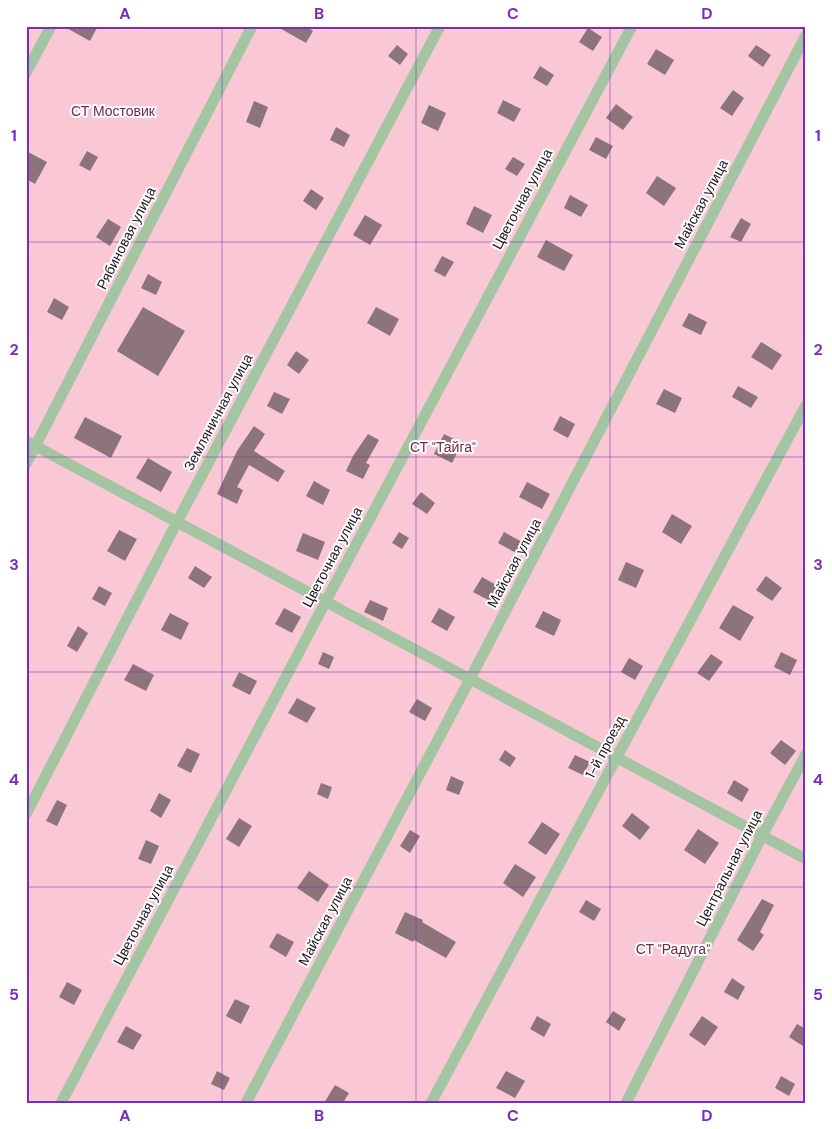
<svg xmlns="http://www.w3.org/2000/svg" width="832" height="1129" font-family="'DM Sans',sans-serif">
<rect width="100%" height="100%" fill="#fdf7f8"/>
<rect fill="#f9c8d4" x="26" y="26" width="780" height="1077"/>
<g fill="#8c747a">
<polygon points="63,26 98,26 90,41"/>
<polygon points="276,26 306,26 313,31 306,43"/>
<polygon points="588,28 602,37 593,51 579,42"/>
<polygon points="397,45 408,54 400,65 388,56"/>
<polygon points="756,45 771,55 763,67 748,56"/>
<polygon points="656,49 674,60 665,75 647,64"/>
<polygon points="540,66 554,75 547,86 533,78"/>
<polygon points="733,90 744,98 732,116 720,108"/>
<polygon points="503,100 521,109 514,122 497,113"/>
<polygon points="254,101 268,107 260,128 246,122"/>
<polygon points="616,104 633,117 623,130 606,118"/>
<polygon points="429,105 446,113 438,131 421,123"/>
<polygon points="336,127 350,135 344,147 330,140"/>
<polygon points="596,137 613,146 606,159 589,150"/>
<polygon points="26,151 47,162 35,184 26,179"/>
<polygon points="87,151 98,157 90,171 79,165"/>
<polygon points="513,157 525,164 517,176 505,169"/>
<polygon points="657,176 676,188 664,206 646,193"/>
<polygon points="311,189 324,198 316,210 303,201"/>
<polygon points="570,195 588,205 581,217 564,208"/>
<polygon points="474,206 492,215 483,233 466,224"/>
<polygon points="365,215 382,225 370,245 353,235"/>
<polygon points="741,218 751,224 741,242 730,237"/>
<polygon points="108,219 121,227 110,246 96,237"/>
<polygon points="546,240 573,255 564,271 537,257"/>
<polygon points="442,256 454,262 445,277 434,271"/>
<polygon points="148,274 162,282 156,295 141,288"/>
<polygon points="54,298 69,307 62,320 47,312"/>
<polygon points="143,307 185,331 158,376 117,351"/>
<polygon points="376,307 399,319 390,336 367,323"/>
<polygon points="689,313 707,322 701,335 682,326"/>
<polygon points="761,342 782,355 772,370 751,357"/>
<polygon points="296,351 309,360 299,374 287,365"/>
<polygon points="738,386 758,397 751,408 732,397"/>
<polygon points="664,389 682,398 675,413 656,404"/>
<polygon points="274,392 290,399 282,414 267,406"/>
<polygon points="560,416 575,424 568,438 553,430"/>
<polygon points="85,417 122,436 111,458 74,438"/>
<polygon points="254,426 265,434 254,451 285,471 278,482 249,465 237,487 243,490 237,504 217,494 237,451"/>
<polygon points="368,434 379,440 366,463 370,465 363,479 346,471 353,456"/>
<polygon points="444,434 462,443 452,463 434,454"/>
<polygon points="148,458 172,472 161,492 136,478"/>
<polygon points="314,481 330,490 323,505 306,496"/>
<polygon points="527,482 550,494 542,509 519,497"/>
<polygon points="421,492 435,503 427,514 412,504"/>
<polygon points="672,514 692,526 681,544 662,532"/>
<polygon points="119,530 137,539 125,561 107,551"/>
<polygon points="399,532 409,538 402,549 392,543"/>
<polygon points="504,532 522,542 516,553 498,543"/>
<polygon points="303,533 325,542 318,560 296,551"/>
<polygon points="626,562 644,570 636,588 618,580"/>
<polygon points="195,566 212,577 204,588 188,578"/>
<polygon points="766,576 782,588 772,601 756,590"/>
<polygon points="482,577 498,586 490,601 473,592"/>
<polygon points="99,586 112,593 105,606 92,599"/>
<polygon points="370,600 388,608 383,621 364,612"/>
<polygon points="733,605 754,617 740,641 719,628"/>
<polygon points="284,608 301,617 292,633 275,624"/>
<polygon points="439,608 455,617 447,631 431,622"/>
<polygon points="543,611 561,620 554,636 535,627"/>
<polygon points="170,613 189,623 181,640 161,630"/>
<polygon points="78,626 88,633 77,652 67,646"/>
<polygon points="323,652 334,657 329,669 318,664"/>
<polygon points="781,652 797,660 790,675 774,667"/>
<polygon points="711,654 723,662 709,681 697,673"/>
<polygon points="629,658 643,666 635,680 621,672"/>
<polygon points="133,664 154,675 146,691 124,680"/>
<polygon points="239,672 257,681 250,695 232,686"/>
<polygon points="297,698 316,708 307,723 288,713"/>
<polygon points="417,699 432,708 425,721 409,712"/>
<polygon points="781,740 796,751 785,765 770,753"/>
<polygon points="187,748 200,754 191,773 177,766"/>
<polygon points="505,750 516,758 510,767 499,760"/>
<polygon points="575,755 590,762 583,775 568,768"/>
<polygon points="451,776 464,782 459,795 446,790"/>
<polygon points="734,780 749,789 742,802 727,793"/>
<polygon points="321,783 332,787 328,799 317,794"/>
<polygon points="159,793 171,800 161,818 150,811"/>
<polygon points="57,800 67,805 57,826 46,821"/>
<polygon points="632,813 650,827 640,840 622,826"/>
<polygon points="239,818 252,826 239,847 226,839"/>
<polygon points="542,822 560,834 546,855 528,843"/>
<polygon points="698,829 719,843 705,864 684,850"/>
<polygon points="410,830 420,836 410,853 400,846"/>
<polygon points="146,840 159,846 151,864 138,859"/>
<polygon points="515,864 536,877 523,897 503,883"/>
<polygon points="309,871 329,885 318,902 297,888"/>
<polygon points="762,899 774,905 760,932 764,935 753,951 737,940"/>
<polygon points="586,900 601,909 594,921 579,912"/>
<polygon points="405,912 423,920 422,922 456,942 446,958 414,940 413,942 395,933"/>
<polygon points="277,933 294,942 286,957 269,947"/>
<polygon points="732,978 745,987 738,1000 724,992"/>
<polygon points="67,982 82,990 74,1005 59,997"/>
<polygon points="235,999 250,1006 241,1024 226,1016"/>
<polygon points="613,1011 626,1019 619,1031 606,1022"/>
<polygon points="537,1016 551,1024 544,1037 530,1029"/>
<polygon points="702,1016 718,1027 705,1046 689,1035"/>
<polygon points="797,1024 806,1029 806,1048 789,1037"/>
<polygon points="126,1026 142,1035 133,1050 117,1042"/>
<polygon points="217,1071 230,1078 224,1090 211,1084"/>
<polygon points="506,1071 525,1081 515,1098 496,1088"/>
<polygon points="781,1076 795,1084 789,1096 775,1088"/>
<polygon points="335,1085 349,1093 343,1103 324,1103"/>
</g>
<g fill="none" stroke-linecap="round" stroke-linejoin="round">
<g stroke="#a4c5a2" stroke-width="11">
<polyline points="26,73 51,26"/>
<polyline points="26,441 806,859"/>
<polyline points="26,464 252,26"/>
<polyline points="26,814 177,522 440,26"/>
<polyline points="61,1103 326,601 632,26"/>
<polyline points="246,1103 470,679 806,35"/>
<polyline points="431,1103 806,405"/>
<polyline points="626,1103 762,836 806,754"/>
</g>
</g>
<path fill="none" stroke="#7b2cbf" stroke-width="1" stroke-opacity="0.55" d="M222,26V1103M416,26V1103M610,26V1103M26,242H806M26,457H806M26,672H806M26,887H806"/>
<g text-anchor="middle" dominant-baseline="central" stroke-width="4" stroke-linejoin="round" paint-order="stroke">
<g font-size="14" fill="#722b43" stroke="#fff">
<text x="113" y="111">СТ Мостовик</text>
<text x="443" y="447">СТ "Тайга"</text>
<text x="673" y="949">СТ "Радуга"</text>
</g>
<g font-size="14" fill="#1e1517" stroke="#fff">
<text transform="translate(522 199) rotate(-62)">Цветочная улица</text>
<text transform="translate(701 204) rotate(-62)">Майская улица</text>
<text transform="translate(126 238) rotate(-63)">Рябиновая улица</text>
<text transform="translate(218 412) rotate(-62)">Земляничная улица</text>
<text transform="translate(332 557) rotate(-62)">Цветочная улица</text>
<text transform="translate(514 563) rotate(-62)">Майская улица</text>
<text transform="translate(605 747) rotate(-62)">1-й проезд</text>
<text transform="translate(729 868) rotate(-63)">Центральная улица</text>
<text transform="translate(143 915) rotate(-62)">Цветочная улица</text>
<text transform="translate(325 921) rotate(-62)">Майская улица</text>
</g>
</g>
<rect width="832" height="1129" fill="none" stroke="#ffffff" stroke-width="55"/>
<rect x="28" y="28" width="776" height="1074" fill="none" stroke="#7b2cbf" stroke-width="2"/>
<g font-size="16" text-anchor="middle" font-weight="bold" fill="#7b2cbf">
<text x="125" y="19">A</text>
<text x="319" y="19">B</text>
<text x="513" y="19">C</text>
<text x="707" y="19">D</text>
<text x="14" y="141">1</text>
<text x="818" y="141">1</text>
<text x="14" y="355">2</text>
<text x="818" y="355">2</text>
<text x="14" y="570">3</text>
<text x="818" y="570">3</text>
<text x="14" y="785">4</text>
<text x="818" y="785">4</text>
<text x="14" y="1000">5</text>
<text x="818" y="1000">5</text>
<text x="125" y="1121">A</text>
<text x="319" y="1121">B</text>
<text x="513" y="1121">C</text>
<text x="707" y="1121">D</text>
</g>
</svg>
